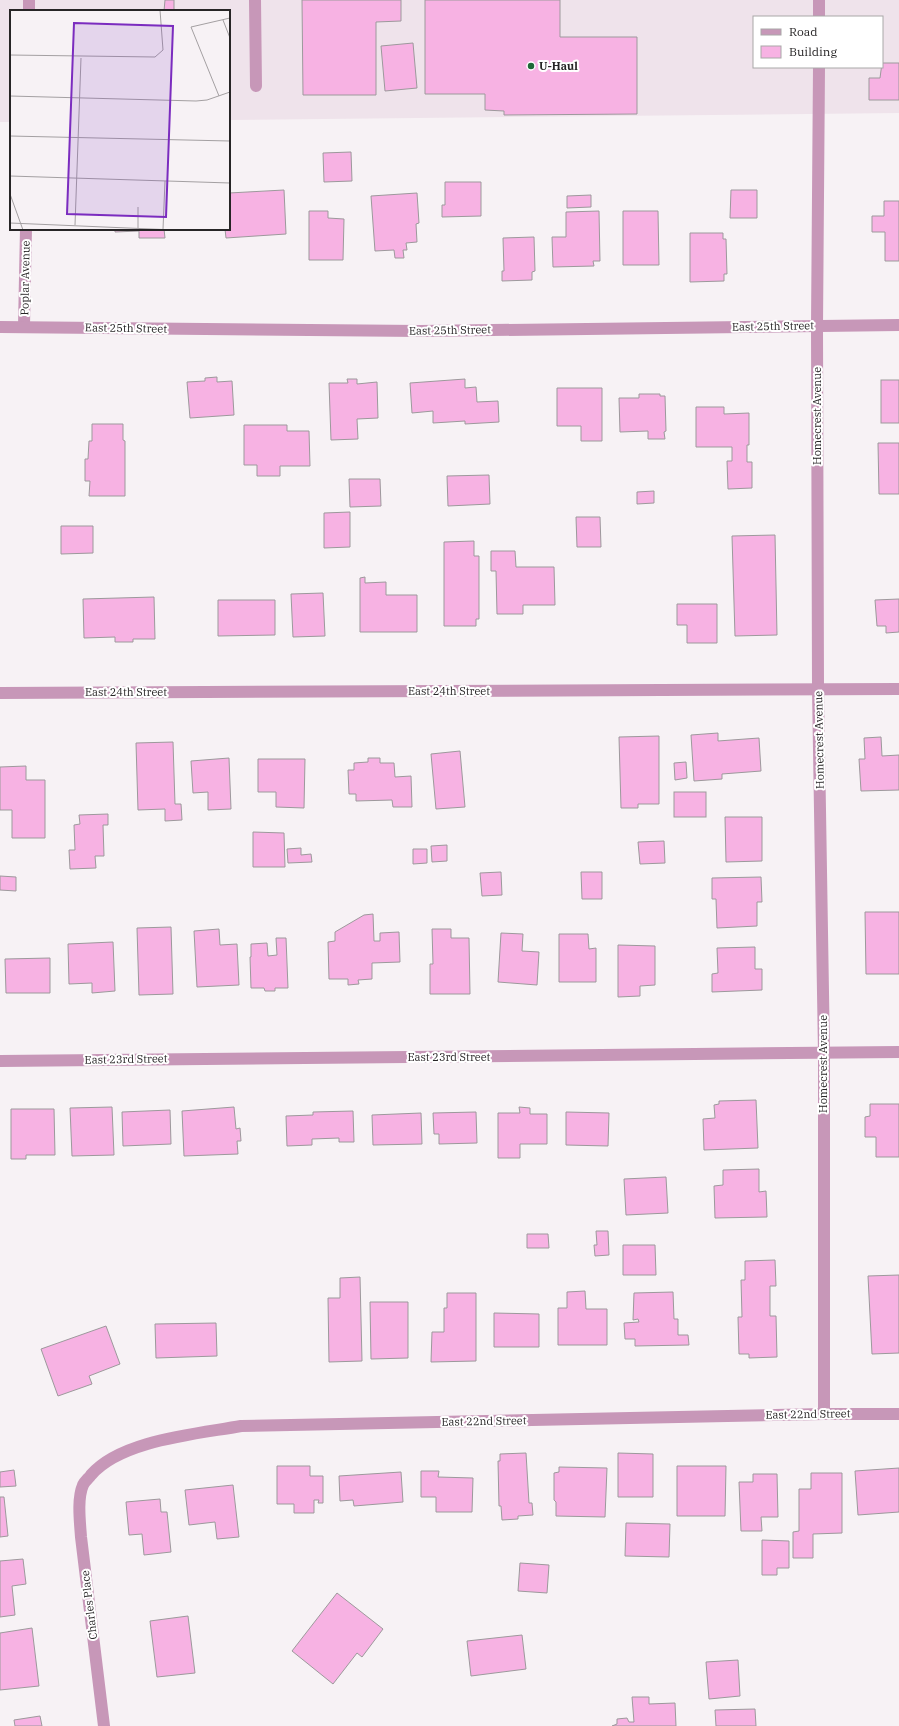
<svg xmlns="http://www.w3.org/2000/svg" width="899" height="1726" font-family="'IBM Plex Serif',serif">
<rect width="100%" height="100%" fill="#f7f2f5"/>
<path fill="#efe3eb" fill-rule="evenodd" d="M0,0H899V113L229,120V11H11V122H0ZM754,17H882V67H754Z"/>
<g fill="#f7b2e3" stroke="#9d999c">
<polygon points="165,0 174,0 174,11 164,11"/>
<polygon points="302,0 401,0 401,21 376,22 376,95 303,95"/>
<polygon points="425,0 560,0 560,37 637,37 637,114 504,115 504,111 485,110 485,94 425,94"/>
<polygon points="413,43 417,88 385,91 381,46"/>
<polygon points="882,63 899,63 899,100 869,100 869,78 880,78"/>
<polygon points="351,152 352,181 324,182 323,153"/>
<polygon points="445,182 481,182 481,216 442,217 442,205 445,205"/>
<polygon points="284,190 286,234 226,238 225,229 229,229 229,193"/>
<polygon points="731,190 757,190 757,218 730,218"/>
<polygon points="417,193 419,223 416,224 417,242 406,243 407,250 403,250 404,258 395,258 394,250 375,251 371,196"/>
<polygon points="591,195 591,207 567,208 567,196"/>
<polygon points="884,201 899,201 899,261 885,261 885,232 872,232 872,216 884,216"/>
<polygon points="309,211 328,211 328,218 344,219 343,260 309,260"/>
<polygon points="599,211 600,261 593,261 594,266 553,267 552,237 566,237 566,212"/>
<polygon points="623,211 658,211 659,265 623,265"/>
<polygon points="115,229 164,229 165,238 139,238 139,231 115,232"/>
<polygon points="690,233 723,233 723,239 726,239 727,274 724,274 724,281 690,282"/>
<polygon points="534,237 535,271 532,272 532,280 502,281 502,271 504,271 503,238"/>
<polygon points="217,377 217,382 232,381 234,415 190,418 187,382 205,381 205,378"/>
<polygon points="347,379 357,379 357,384 377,382 378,418 357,419 358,439 331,440 329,383 348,383"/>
<polygon points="465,379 465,388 476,387 477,402 498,401 499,422 465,424 465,421 433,423 433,411 412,413 410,383"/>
<rect x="881" y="380" width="18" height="43"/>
<polygon points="557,388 602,388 602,441 581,441 581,426 557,426"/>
<polygon points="639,394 660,394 660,396 665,396 666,431 664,432 665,439 648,439 648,431 620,432 619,398 639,398"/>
<polygon points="696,407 724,407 724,414 749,413 749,445 747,445 747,462 752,462 752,488 728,489 727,461 732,461 732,447 696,447"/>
<polygon points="92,424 123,424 123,440 125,441 125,496 89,496 90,481 85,481 85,459 88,459 89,441 92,441"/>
<polygon points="244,425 287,425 287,431 309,431 310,466 280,466 280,476 257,476 257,465 244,465"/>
<polygon points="878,443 899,443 899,494 879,494"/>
<polygon points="489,475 490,504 448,506 447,476"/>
<polygon points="349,479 380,479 381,506 350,507"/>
<polygon points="654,491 654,503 637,504 637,492"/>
<polygon points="350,512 350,547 324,548 324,513"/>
<polygon points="576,517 600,517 601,547 577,547"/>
<polygon points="61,526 93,526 93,553 61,554"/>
<polygon points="775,535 777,635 735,636 732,536"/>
<polygon points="474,541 474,556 479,556 479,619 476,619 476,626 444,626 444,542"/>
<polygon points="491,551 515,551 516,567 554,567 555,605 523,605 523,614 497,614 496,571 491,571"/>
<polygon points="365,577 365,583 386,582 386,595 417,595 417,632 360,632 360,578"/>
<polygon points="323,593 325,636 293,637 291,594"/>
<polygon points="154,597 155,639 133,639 133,642 115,642 115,637 84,638 83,599"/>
<polygon points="899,599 899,632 886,633 886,626 877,626 875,600"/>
<polygon points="218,600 275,600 275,635 218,636"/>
<polygon points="677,604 717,604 717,643 687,643 687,625 677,625"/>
<polygon points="718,733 718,741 759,738 761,771 722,774 722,779 694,781 691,735"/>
<polygon points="659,736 659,804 638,804 638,808 621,808 619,737"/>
<polygon points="881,737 882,756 899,755 899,790 861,791 859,759 865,759 864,738"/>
<polygon points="173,742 175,804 181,804 182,820 165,821 165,809 138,810 136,743"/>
<polygon points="460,751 465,807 436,809 431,754"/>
<polygon points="229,758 231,809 208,810 208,792 193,793 191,761"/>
<polygon points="368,758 380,758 380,763 394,763 395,777 411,776 412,807 393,807 392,800 356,801 356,794 349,794 348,770 354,770 354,763 368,762"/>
<polygon points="258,759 305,759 304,808 276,807 276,792 258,792"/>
<polygon points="686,762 687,778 675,780 674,763"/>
<polygon points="26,766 26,780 45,780 45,838 12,838 12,810 0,810 0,767"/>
<rect x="674" y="792" width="32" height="25"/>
<polygon points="108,814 108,825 103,825 104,856 95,856 96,868 70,869 69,850 75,850 74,825 80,824 79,815"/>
<polygon points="725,817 762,817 762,861 726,862"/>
<polygon points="253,832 284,833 285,867 253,867"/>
<polygon points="664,841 665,863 640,864 638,842"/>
<polygon points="447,845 447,861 432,862 431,846"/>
<polygon points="301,848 301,855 311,854 312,862 288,863 287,849"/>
<polygon points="413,849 427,849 427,863 413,864"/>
<polygon points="501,872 502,895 482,896 480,873"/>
<polygon points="581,872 602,872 602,899 582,899"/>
<polygon points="0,876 16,877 16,891 0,890"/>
<polygon points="761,877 762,902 757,902 757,926 717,928 716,899 712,899 712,878"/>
<polygon points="865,912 899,912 899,974 866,974"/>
<polygon points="373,914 374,941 380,941 380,933 399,932 400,962 372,963 372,979 358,980 359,984 348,985 348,979 329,979 328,942 335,941 335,932 364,915"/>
<polygon points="171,927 173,994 139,995 137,928"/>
<polygon points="219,929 220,945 237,944 239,985 197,987 194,931"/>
<polygon points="432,929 451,929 451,938 469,938 470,994 430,994 430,964 433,964"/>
<polygon points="501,933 523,934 522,951 539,952 537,985 498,982"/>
<polygon points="559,934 588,934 589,949 596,948 596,982 559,982"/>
<polygon points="276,938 286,938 288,988 275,988 275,991 265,991 264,988 251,988 250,957 251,957 251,944 267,943 268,956 277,955"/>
<polygon points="113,942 115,991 92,993 92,983 69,984 68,944"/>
<polygon points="618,945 655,946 655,985 640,986 640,996 618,997"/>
<polygon points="755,947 755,969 762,969 762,990 712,992 712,974 718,973 717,948"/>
<polygon points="50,958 50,993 6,993 5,959"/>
<polygon points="756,1100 758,1148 704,1150 703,1119 715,1118 714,1105 719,1104 719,1101"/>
<polygon points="870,1104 899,1104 899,1157 876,1157 876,1137 865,1137 865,1117 870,1116"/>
<polygon points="112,1107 114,1155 72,1156 70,1108"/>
<polygon points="234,1107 236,1129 240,1128 241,1141 237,1141 238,1154 184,1156 182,1111"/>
<polygon points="519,1107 530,1108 530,1114 547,1114 547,1144 520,1144 520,1158 498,1158 498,1113 520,1113"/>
<polygon points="11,1109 54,1109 55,1155 26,1155 26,1159 11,1159"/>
<polygon points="170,1110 171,1144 123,1146 122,1112"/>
<polygon points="353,1111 354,1142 339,1142 339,1138 312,1139 312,1145 287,1146 286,1116 313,1115 313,1112"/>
<polygon points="476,1112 477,1143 439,1144 439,1134 434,1134 433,1113"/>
<polygon points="566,1112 609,1113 608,1146 566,1145"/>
<polygon points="421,1113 422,1144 373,1145 372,1115"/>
<polygon points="759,1169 759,1192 766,1191 767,1217 715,1218 714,1186 723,1185 723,1170"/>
<polygon points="666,1177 668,1213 626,1215 624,1179"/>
<polygon points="596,1231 608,1231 609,1255 595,1256 594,1245 597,1245"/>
<polygon points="527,1234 548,1234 549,1248 527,1248"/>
<polygon points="623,1245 655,1245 656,1275 623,1275"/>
<polygon points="775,1260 776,1286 770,1286 770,1316 776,1316 777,1357 749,1358 749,1354 739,1354 738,1317 742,1317 741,1280 745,1280 745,1261"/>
<polygon points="899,1275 899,1353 872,1354 868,1276"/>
<polygon points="360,1277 362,1361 329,1362 328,1298 340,1298 340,1278"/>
<polygon points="585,1291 586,1309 607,1309 607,1345 558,1345 558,1308 567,1308 567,1292"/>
<polygon points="673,1292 674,1319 678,1319 678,1335 688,1335 689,1345 635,1346 635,1339 625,1339 624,1323 639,1322 638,1319 633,1320 634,1293"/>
<polygon points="447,1293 476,1293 476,1361 431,1362 432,1332 444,1332 444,1308 447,1308"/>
<polygon points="370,1302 408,1302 408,1358 371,1359"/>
<polygon points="494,1313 539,1314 539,1347 494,1347"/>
<polygon points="216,1323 217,1356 156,1358 155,1324"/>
<polygon points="106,1326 120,1364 89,1376 92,1384 58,1396 41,1349"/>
<polygon points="526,1453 529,1503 532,1503 533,1515 518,1516 518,1519 502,1520 501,1506 499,1506 498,1461 500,1461 500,1454"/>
<polygon points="618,1453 653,1454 653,1497 618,1497"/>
<polygon points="277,1466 310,1466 310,1476 323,1476 323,1503 318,1503 319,1500 314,1500 314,1513 294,1513 294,1504 277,1504"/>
<polygon points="677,1466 726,1466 725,1516 677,1516"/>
<polygon points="559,1467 607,1468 605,1517 556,1516 556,1502 554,1500 554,1473 559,1472"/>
<polygon points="899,1468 899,1512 858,1515 855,1471"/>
<polygon points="14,1470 16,1486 0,1487 0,1472"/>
<polygon points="421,1471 439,1471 438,1477 473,1478 472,1512 436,1512 436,1497 421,1497"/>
<polygon points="401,1472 403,1502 354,1506 353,1500 340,1501 339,1476"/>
<polygon points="811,1473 842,1473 842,1533 813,1534 813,1558 793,1558 793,1532 799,1531 799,1489 811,1489"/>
<polygon points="753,1474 777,1474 778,1517 761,1517 762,1531 741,1531 739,1482 753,1482"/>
<polygon points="233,1485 239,1537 217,1539 215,1522 189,1525 185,1490"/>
<polygon points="0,1497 4,1497 8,1536 0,1537"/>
<polygon points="160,1499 161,1512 167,1512 171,1552 144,1555 142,1534 129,1535 126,1502"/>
<polygon points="626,1523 670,1524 669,1557 625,1556"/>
<polygon points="762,1540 789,1541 789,1568 777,1568 777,1575 762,1575"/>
<polygon points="23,1559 26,1584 12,1586 15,1615 0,1617 0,1561"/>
<polygon points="520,1563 549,1565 547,1593 518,1591"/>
<polygon points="337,1593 383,1629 362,1657 357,1653 333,1684 292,1651"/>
<polygon points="188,1616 195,1673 157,1677 150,1621"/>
<polygon points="32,1628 39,1686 0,1690 0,1633"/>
<polygon points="522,1635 526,1669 471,1676 467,1641"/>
<polygon points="738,1660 740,1696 709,1699 706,1662"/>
<polygon points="632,1697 649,1697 649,1704 675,1703 676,1726 612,1726 617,1724 617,1719 627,1718 629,1722 634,1722"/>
<polygon points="755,1709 756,1726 716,1726 715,1710"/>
<polygon points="40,1716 42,1726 15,1726 14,1720"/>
</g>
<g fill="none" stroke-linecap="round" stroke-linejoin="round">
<polyline stroke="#c797b8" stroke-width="12" points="255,0 256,86"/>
<g stroke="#c797b8" stroke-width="12">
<polyline points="29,0 29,11"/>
<polyline points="819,0 819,17"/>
<polyline points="819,67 817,326 818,689 824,1053 824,1414"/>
<polyline points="24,326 26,229"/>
<polyline points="0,327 420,331 899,325"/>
<polyline points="0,693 899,689"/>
<polyline points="0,1061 899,1052"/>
<path d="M104,1726L81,1537C80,1522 77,1499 83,1485C85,1481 89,1478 91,1475C121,1440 197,1434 241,1426L824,1414H899"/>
</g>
</g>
<circle fill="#1f6937" stroke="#fff" stroke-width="1.5" cx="531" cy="66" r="4"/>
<g text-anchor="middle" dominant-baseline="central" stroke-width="4" stroke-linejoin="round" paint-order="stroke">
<g font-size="11" font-weight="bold" fill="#272526" stroke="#fff" text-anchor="start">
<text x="539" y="66">U-Haul</text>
</g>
<g font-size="11" fill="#272526" stroke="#fff">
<text transform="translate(25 278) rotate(-89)">Poplar Avenue</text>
<text transform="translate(773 326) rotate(-1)">East 25th Street</text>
<text transform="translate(126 328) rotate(1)">East 25th Street</text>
<text transform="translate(450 330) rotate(-1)">East 25th Street</text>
<text transform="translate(817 416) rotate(-90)">Homecrest Avenue</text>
<text x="449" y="691">East 24th Street</text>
<text x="126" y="692">East 24th Street</text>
<text transform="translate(819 740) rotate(-91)">Homecrest Avenue</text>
<text x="449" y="1057">East 23rd Street</text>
<text transform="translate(126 1059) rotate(-1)">East 23rd Street</text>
<text transform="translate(823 1064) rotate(-90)">Homecrest Avenue</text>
<text transform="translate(808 1414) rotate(-1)">East 22nd Street</text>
<text transform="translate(484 1421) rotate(-1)">East 22nd Street</text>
<text transform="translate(89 1605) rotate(-97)">Charles Place</text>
</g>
</g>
<g transform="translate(10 10)">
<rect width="220" height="220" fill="#f7f2f5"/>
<path fill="none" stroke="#a4a0a2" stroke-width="1" d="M213,10L220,28M0,45L145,47L153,40L150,0M0,86L186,91L197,90L220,82M209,86L181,17L220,8M0,126L220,131M0,166L220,173M0,184L13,220M0,213L165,220M65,215L71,48M128,218V197M153,219L155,171"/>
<path fill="#7b2cbf" fill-opacity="0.15" stroke="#7b2cbf" stroke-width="2" d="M64,13L163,16L156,207L57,204Z"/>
<rect width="220" height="220" fill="none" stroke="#272526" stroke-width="2"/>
</g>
<rect x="753" y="16" width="130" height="52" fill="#ffffff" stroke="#a9a8a8"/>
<rect x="761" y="29" width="20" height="6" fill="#c797b8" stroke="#a9a8a8"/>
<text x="789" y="36" font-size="12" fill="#272526">Road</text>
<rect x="761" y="46" width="20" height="12" fill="#f7b2e3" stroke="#a9a8a8"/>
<text x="789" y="56" font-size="12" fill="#272526">Building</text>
</svg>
